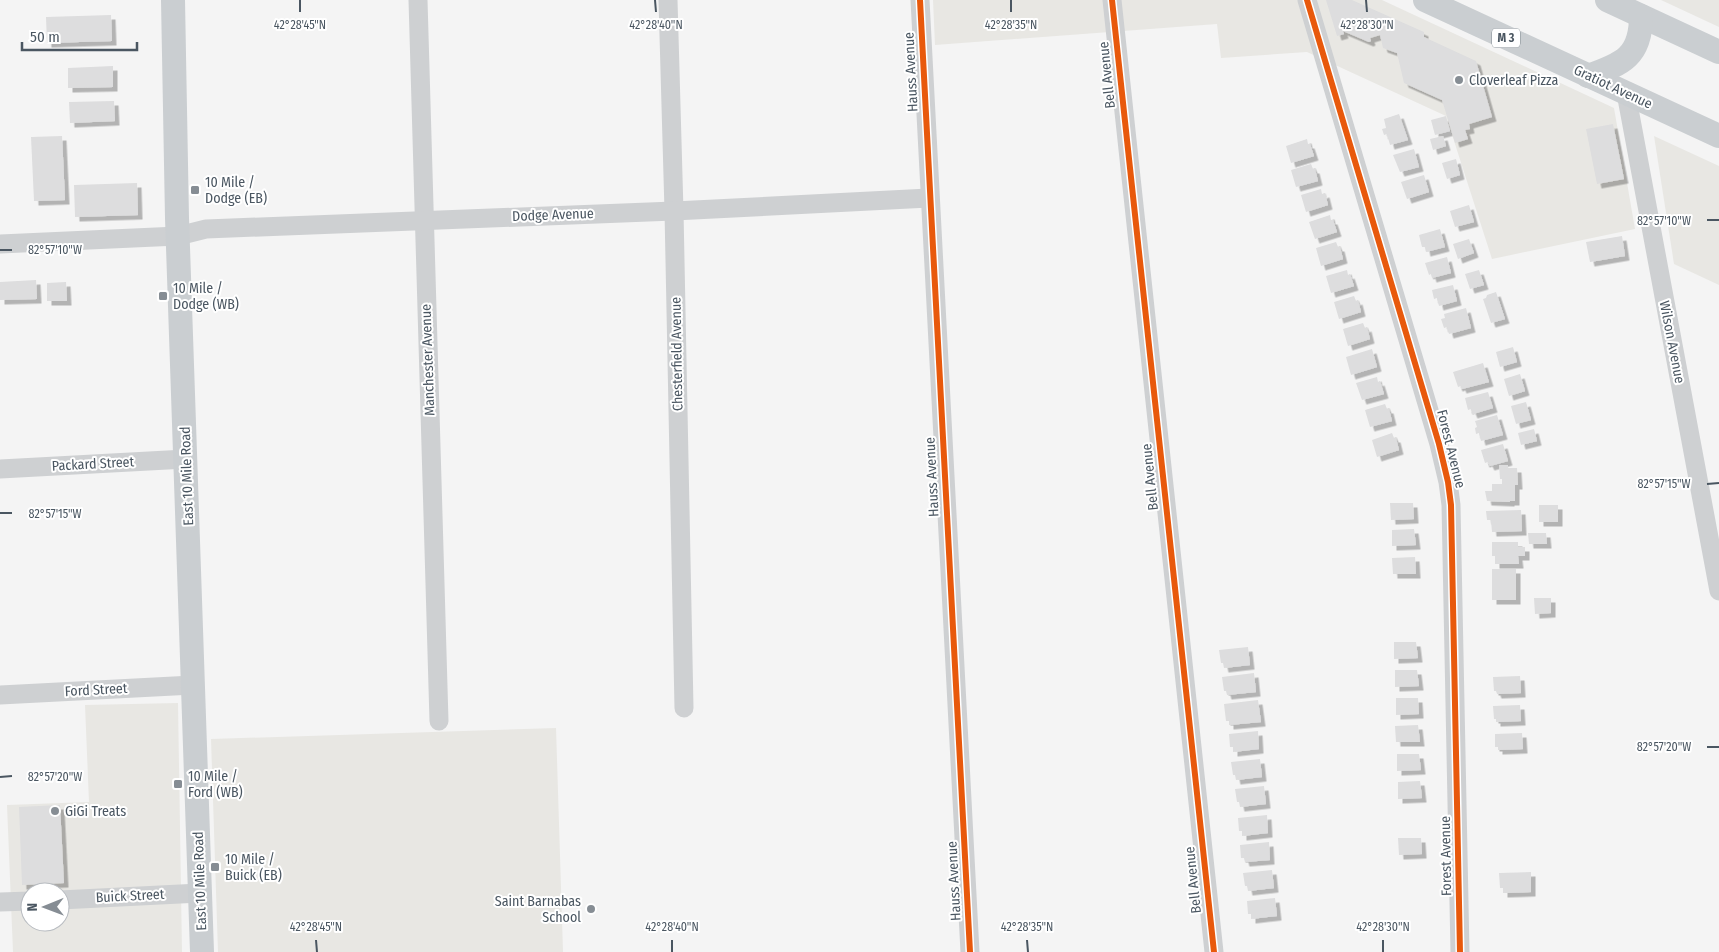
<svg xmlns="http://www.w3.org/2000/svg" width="1719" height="952" font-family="'Fira Sans Condensed',sans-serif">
<defs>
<filter id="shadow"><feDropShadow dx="4.5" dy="4.5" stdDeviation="0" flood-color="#0004"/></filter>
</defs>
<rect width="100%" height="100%" fill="#f4f4f4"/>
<g fill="#e8e7e3" fill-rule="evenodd">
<polygon points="933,0 1382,0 1614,108 1635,229 1492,259 1446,116 1307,52 1221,58 1217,24 935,45"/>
<polygon points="1661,0 1719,0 1719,27"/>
<polygon points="1654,136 1719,166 1719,285 1674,264"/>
<path d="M178,703L182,952H13L7,805L89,802L85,705ZM30,892H60V922H30Z"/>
<polygon points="556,728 563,952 218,952 211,739"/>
</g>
<g fill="#ddddde" filter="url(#shadow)">
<polygon points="1326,0 1352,0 1424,32 1424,37 1476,61 1492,117 1469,124 1470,129 1465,130 1468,139 1455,143 1442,100 1404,83 1397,53 1383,48 1380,35 1370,38 1371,41 1369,42 1343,31 1344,34 1337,36"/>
<polygon points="111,15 112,41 47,43 46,17"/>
<polygon points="113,66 113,87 68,88 68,68"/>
<polygon points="114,101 115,121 70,123 69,102"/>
<polygon points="1399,114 1408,140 1390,145 1387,134 1384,135 1382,129 1386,128 1384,119"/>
<polygon points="1446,116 1450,131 1435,135 1431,120"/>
<polygon points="1613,124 1624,179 1597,184 1586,129"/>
<polygon points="62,136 65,200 34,201 31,137"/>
<polygon points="1443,136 1446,146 1433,150 1430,139"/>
<polygon points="1307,139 1308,144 1310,144 1314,156 1291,163 1286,146"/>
<polygon points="1414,149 1419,167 1400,172 1393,155"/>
<polygon points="1456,159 1460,175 1447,179 1442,163"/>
<polygon points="1311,164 1313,169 1315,169 1318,181 1296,187 1291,170"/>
<polygon points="1424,175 1429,192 1407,199 1401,182"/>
<polygon points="137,183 138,215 75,217 74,185"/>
<polygon points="1321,189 1322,194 1325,193 1328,205 1306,212 1301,195"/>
<polygon points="1469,205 1474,222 1455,227 1450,211"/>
<polygon points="1330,215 1331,220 1333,220 1337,232 1315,239 1309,222"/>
<polygon points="1440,229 1445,247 1426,252 1425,247 1422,247 1419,235"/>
<polygon points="1622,236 1625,256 1590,262 1586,242"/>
<polygon points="1469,239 1474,253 1458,259 1453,244"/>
<polygon points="1336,242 1338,247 1340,247 1343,259 1321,266 1316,248"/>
<polygon points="1447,257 1451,273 1432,278 1431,274 1429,275 1425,263"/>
<polygon points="1347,270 1348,275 1350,274 1354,286 1331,293 1326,276"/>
<polygon points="1479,270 1484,285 1470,289 1465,274"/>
<polygon points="36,280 37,299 0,300 0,282"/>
<polygon points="66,282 67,301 47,301 47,283"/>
<polygon points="1453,285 1457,301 1439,306 1437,298 1434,299 1432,290"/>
<polygon points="1496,292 1505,319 1491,323 1483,299 1486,298 1487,295"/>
<polygon points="1354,296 1356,301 1358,300 1361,312 1339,319 1334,302"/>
<polygon points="1466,308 1471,328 1449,334 1447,327 1444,328 1441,319 1445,318 1444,314"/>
<polygon points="1363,323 1365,328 1367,327 1370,339 1348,346 1343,329"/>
<polygon points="1513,347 1517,362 1500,367 1496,352"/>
<polygon points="1372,349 1377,367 1351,375 1346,357"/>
<polygon points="1483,363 1489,382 1462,389 1461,386 1458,387 1453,372"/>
<polygon points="1520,374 1525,391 1509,396 1504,379"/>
<polygon points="1377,377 1378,382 1380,381 1384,394 1362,400 1356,383"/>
<polygon points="1488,392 1493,408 1473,414 1471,409 1468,410 1465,398"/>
<polygon points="1526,402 1531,420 1516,424 1511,406"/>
<polygon points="1385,404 1387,409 1389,409 1392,421 1370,427 1365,410"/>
<polygon points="1497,415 1503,435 1481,441 1479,433 1476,434 1475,428 1477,427 1475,421"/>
<polygon points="1534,429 1537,441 1521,445 1518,433"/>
<polygon points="1392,433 1394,438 1396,438 1399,450 1377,457 1372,440"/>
<polygon points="1503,444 1508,461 1490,466 1488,462 1485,463 1481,450"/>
<polygon points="1499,465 1508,465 1508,468 1517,468 1518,485 1515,485 1515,501 1510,501 1510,502 1487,501 1485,491 1492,491 1492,484 1502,484 1502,479 1500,479"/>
<polygon points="1390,503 1413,503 1414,519 1391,520"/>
<rect x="1539" y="505" width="19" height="17"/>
<polygon points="1521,510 1522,531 1492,532 1491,520 1487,520 1486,511"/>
<polygon points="1414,529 1416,545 1392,546 1392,530"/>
<polygon points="1528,533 1546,533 1547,544 1529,544"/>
<polygon points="1492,542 1518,542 1518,547 1525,547 1525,556 1518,556 1519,564 1495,564 1495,556 1492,556"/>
<polygon points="1415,557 1416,574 1393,574 1392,558"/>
<rect x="1492" y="569" width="24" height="31"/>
<polygon points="1534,598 1551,598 1551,613 1535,614"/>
<polygon points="1394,642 1416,642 1418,658 1394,659"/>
<polygon points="1248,647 1250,665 1224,668 1223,663 1221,663 1219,650"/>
<polygon points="1395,670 1417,670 1419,686 1395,687"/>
<polygon points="1254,673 1256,692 1227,695 1226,691 1224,691 1222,677"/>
<polygon points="1520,676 1521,693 1497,694 1496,691 1494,691 1493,677"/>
<polygon points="1396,698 1418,698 1419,714 1396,715"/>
<polygon points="1258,700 1261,722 1229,725 1229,721 1226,721 1224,704"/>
<polygon points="1520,705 1521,721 1496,722 1496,719 1494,719 1493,706"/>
<polygon points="1418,725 1420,742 1396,742 1395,726"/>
<polygon points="1258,731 1259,749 1233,752 1233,747 1230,747 1229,734"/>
<polygon points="1522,733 1523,749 1498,750 1498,747 1495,747 1495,734"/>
<polygon points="1397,754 1419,754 1421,770 1397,771"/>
<polygon points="1260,759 1262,777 1236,780 1235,775 1233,775 1231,762"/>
<polygon points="1420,781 1422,798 1398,799 1398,782"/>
<polygon points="1264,786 1266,804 1240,807 1239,802 1237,802 1235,789"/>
<polygon points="60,805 64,883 22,885 19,807"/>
<polygon points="1267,815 1268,833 1242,836 1242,831 1239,831 1238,818"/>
<polygon points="1398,838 1421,838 1422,854 1399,855"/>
<polygon points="1269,842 1270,860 1245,862 1244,858 1241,858 1240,845"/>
<polygon points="1272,870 1274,888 1248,891 1247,886 1245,886 1243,873"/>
<polygon points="1531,872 1531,892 1503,893 1503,888 1500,888 1499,873"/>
<polygon points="1275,898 1277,916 1251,919 1251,914 1248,914 1247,901"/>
</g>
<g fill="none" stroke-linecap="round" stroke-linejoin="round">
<g stroke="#ced0d2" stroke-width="19">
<polyline points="418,0 439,721"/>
<polyline points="668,0 674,211 684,708"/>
<polyline points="920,0 970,952"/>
<polyline points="1112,0 1214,952"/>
<polyline points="1307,0 1439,444 1448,482 1451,505 1460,952"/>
<polyline points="1626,93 1719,591"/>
<polyline points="0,244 178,236 206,229 674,211 929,198"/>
<polyline points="0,469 186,459"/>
<polyline points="0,695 193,685"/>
<polyline points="60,900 200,893"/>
<polyline points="0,902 30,901"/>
</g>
<g stroke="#caced1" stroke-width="24">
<polyline points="173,0 177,218 202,952"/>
<polyline points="1425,0 1719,136"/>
<polyline points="1607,0 1719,52"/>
<path d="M1588,76C1623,64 1641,56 1641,16"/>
</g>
<g stroke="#fff" stroke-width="9">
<g id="cycleway">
<polyline points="920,0 970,952"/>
<polyline points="1112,0 1214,952"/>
<polyline points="1307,0 1439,444 1448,482 1451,505 1460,952"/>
</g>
</g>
<use href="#cycleway" stroke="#e8590c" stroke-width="6"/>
</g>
<path fill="none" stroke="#4a5661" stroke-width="2" d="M300,0V12M655,0L656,12M1011,0V12M1366,0L1367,12M1707,220H1719M0,250H12M1707,484L1719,483M0,513H12M1707,747H1719M0,777L12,776M316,940L317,952M672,940V952M1027,940L1028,952M1383,940V952"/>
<g fill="#868d94" stroke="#fff" stroke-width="2">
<circle cx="1459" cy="80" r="5"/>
<rect x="190" y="185" width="10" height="10" rx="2.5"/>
<rect x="158" y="291" width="10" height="10" rx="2.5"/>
<rect x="173" y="779" width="10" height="10" rx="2.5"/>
<circle cx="55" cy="811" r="5"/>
<rect x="210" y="862" width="10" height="10" rx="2.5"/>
<circle cx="591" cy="909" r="5"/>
</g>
<g text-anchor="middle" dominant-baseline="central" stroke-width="4" stroke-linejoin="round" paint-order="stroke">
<rect fill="#fff" stroke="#808990" stroke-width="1" x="1492" y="28.5" width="28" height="19" rx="4"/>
<g font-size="12" font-weight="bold" fill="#4a5661">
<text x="1506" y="38">M 3</text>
</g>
<g font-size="14" fill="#4a5661" stroke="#fff">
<text transform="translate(911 72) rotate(-93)">Hauss Avenue</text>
<text transform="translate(1107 75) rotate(-96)">Bell Avenue</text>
<text transform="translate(1613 87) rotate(25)">Gratiot Avenue</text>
<text transform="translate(553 215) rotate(-2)">Dodge Avenue</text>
<text transform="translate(1672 342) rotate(79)">Wilson Avenue</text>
<text transform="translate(677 354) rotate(-91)">Chesterfield Avenue</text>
<text transform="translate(428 360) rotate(-92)">Manchester Avenue</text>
<text transform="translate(1451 449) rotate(76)">Forest Avenue</text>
<text transform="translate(93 464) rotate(-3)">Packard Street</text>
<text transform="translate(187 476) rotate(-92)">East 10 Mile Road</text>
<text transform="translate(932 477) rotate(-93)">Hauss Avenue</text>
<text transform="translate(1150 477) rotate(-96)">Bell Avenue</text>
<text transform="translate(96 690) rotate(-3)">Ford Street</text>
<text transform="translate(1446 856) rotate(-91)">Forest Avenue</text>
<text transform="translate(1193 880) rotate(-96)">Bell Avenue</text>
<text transform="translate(200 881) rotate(-92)">East 10 Mile Road</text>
<text transform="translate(954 881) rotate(-93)">Hauss Avenue</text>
<text transform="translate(130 896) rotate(-3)">Buick Street</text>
</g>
<g font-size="14" fill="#4a5661" stroke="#fff" text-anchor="start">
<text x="1469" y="80">Cloverleaf Pizza</text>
<text x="205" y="182">10 Mile /<tspan x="205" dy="16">Dodge (EB)</tspan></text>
<text x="173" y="288">10 Mile /<tspan x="173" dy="16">Dodge (WB)</tspan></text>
<text x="188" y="776">10 Mile /<tspan x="188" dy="16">Ford (WB)</tspan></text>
<text x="65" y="811">GiGi Treats</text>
<text x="225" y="859">10 Mile /<tspan x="225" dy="16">Buick (EB)</tspan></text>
<text x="581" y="901" text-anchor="end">Saint Barnabas<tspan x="581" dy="16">School</tspan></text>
</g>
</g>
<g font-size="12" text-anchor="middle" fill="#4a5661" stroke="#fff" stroke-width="4" stroke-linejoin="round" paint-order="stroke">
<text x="300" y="29">42°28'45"N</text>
<text x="656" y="29">42°28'40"N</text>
<text x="1011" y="29">42°28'35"N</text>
<text x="1367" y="29">42°28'30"N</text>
<text x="1664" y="225">82°57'10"W</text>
<text x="55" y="254">82°57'10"W</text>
<text x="1664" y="488">82°57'15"W</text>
<text x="55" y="518">82°57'15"W</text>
<text x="1664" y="751">82°57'20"W</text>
<text x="55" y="781">82°57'20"W</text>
<text x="316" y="931">42°28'45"N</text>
<text x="672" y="931">42°28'40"N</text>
<text x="1027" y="931">42°28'35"N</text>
<text x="1383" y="931">42°28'30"N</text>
</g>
<g transform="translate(45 907) rotate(269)"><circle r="24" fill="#ffffff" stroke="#b7bbc0"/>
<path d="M0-4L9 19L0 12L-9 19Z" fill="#868d94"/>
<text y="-8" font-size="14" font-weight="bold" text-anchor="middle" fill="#4a5661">N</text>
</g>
<path d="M22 42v8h115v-8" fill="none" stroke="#4a5661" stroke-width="2.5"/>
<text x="30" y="42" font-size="15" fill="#4a5661" stroke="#ffffff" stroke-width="4" paint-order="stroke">50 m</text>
</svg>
